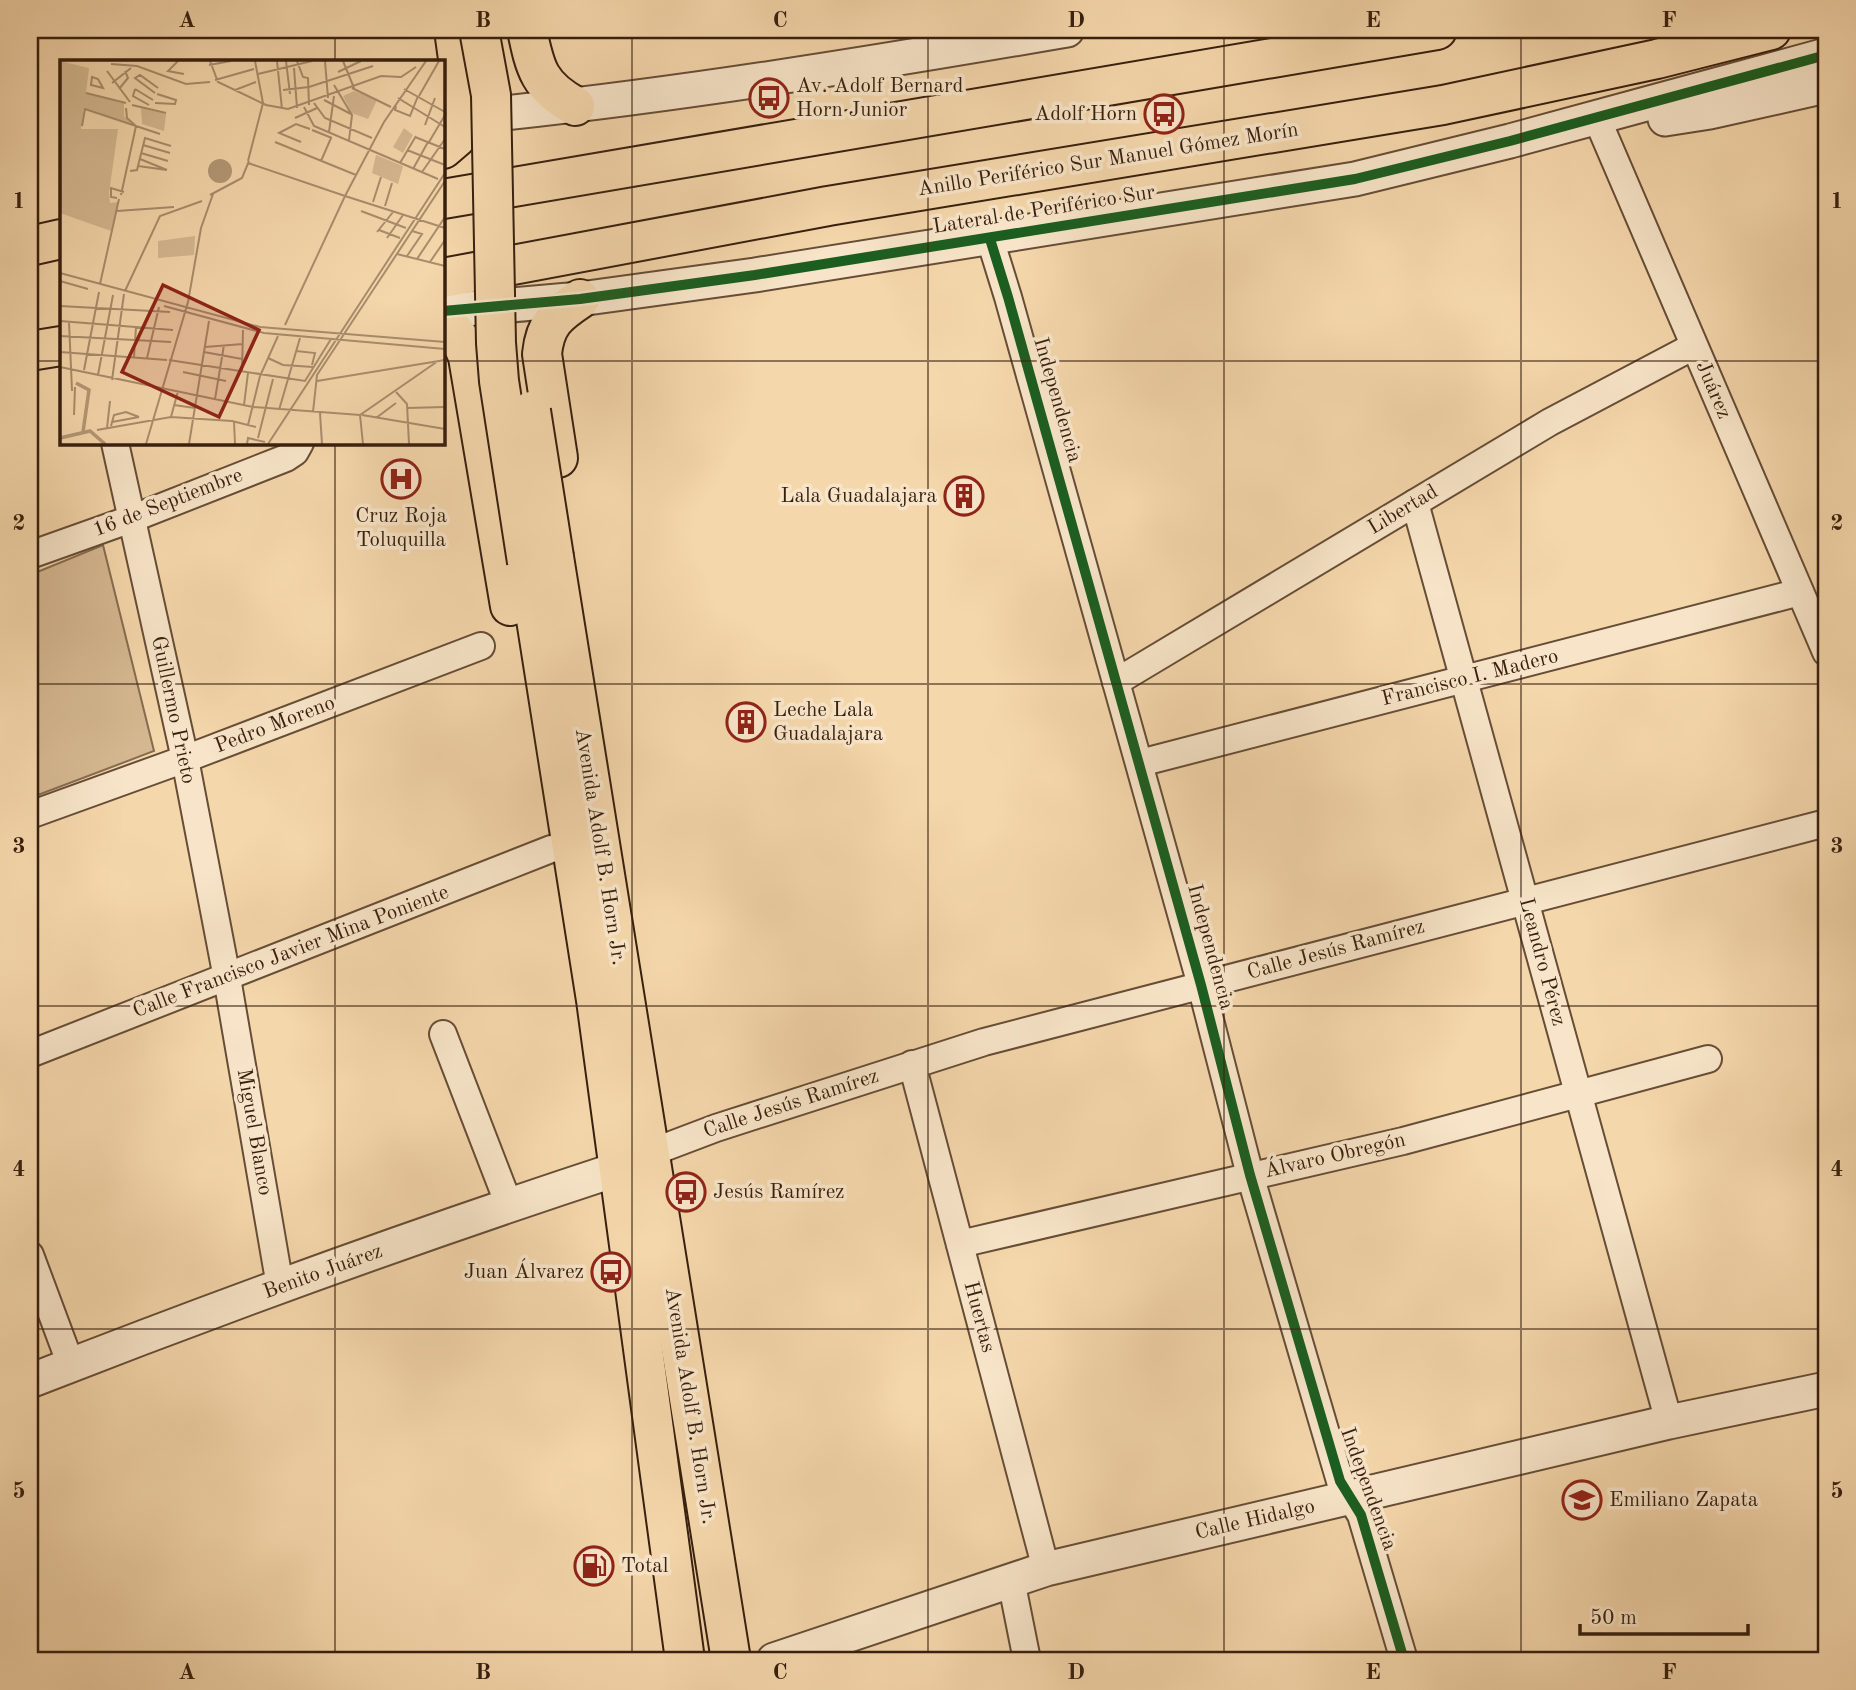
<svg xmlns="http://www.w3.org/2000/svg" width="1856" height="1690" font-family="'Old Standard TT',serif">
<rect width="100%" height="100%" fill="#f5d7ac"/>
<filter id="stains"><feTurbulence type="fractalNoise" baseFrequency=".00286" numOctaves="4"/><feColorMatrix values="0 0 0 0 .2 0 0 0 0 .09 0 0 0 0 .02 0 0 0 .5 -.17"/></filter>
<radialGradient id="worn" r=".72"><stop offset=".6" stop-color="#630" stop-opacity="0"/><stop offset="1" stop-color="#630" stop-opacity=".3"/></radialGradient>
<polygon fill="#d5b891" stroke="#866c50" stroke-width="2" points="103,545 154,751 30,798 30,575"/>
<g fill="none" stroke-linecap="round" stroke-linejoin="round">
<g stroke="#664d36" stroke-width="30">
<g id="minor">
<polyline points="1601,128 1826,652"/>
<polyline points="990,239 1008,297 1201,985 1250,1175 1340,1481 1361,1515 1404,1660"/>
<polyline points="115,443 185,759 227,978 280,1286"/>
<polyline points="1415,503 1669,1422"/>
<polyline points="30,555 131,519 286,458 295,452 300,443"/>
<polyline points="1116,682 1550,422 1694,346"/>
<polyline points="1140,763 1800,592"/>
<polyline points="30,815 185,759 481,646"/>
<polyline points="443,1034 509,1205"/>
<polyline points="30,1054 551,849"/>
<polyline points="912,1064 1046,1569"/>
<polyline points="650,1153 716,1128 984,1042 1826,823"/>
<polyline points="960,1244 1403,1141 1708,1059"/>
<polyline points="30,1255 71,1365"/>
<polyline points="1011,1580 1027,1660"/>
</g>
</g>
<g stroke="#664d36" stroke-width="37">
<g id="tertiary">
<path d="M466,117C668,97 868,64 1067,30"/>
<polyline points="1665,119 1710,112 1826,86"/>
<polyline points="443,311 580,299 755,275 1355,179 1510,141 1826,55"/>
<path d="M30,1381C224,1305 420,1234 618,1169"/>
<polyline points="774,1660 1046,1569 1669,1422 1826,1389"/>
</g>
</g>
<g stroke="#371f0e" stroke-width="42">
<g id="primary">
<polyline points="454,30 466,117"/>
<path d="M527,30C535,69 539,86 575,106"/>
<path d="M443,321C457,331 462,342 468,357L510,606"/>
<path d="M558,458L542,354C545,324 556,315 580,299"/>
<polyline points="554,557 731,1660"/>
<polyline points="527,562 596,1000 685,1660"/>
</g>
</g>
<g stroke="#371f0e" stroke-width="42">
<g id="trunk">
<polyline points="443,149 457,137 466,117"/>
<polyline points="443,199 1437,30"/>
<polyline points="30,246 61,239"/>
<polyline points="443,278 828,206 1443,105 1657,59 1771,30"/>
<polyline points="30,351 61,346"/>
</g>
</g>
<use href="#minor" stroke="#f8e5c9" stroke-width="26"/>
<use href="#tertiary" stroke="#f8e5c9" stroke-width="33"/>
<use href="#primary" stroke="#f5d7ac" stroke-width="38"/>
<use href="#trunk" stroke="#f5d7ac" stroke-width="38"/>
<g stroke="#371f0e" stroke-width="42" stroke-linecap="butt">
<g id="primary-bridge">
<polyline points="479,30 491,95 496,343 499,381 527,562"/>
<polyline points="531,411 554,557"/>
</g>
</g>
<use href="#primary-bridge" stroke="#f5d7ac" stroke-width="38"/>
<g stroke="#f8e5c9" stroke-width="15">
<g id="cycleway">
<polyline points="990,239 1008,297 1201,985 1250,1175 1340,1481 1361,1515 1404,1660"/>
<polyline points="443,311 580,299 755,275 1355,179 1510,141 1826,55"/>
</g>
</g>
<use href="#cycleway" stroke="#1b5e20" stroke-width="10"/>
</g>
<path fill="none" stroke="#371f0e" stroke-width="2" stroke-opacity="0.55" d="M335,30V61M632,30V1660M928,30V1660M1224,30V1660M1521,30V1660M30,361H61M443,361H1826M335,443V1660M30,684H1826M30,1006H1826M30,1329H1826"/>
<defs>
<g id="bus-ring" transform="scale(2.0125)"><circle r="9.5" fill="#f8e5c9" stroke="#8f2418" stroke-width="1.5"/><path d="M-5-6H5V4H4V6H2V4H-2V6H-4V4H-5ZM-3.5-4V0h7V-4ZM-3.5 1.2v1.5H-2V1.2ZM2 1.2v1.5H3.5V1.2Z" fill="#8f2418"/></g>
<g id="hospital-ring" transform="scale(2.0125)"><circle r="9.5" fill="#f8e5c9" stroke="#8f2418" stroke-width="1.5"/><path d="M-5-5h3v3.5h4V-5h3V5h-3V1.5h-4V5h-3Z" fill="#8f2418"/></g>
<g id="building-ring" transform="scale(2.0125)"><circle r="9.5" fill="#f8e5c9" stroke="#8f2418" stroke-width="1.5"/><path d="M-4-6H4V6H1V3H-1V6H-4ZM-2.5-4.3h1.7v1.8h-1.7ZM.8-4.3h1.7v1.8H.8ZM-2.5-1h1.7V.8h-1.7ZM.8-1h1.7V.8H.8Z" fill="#8f2418"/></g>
<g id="school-ring" transform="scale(2.0125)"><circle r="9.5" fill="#f8e5c9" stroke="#8f2418" stroke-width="1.5"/><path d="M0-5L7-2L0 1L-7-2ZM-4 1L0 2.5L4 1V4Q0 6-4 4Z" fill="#8f2418"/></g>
<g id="fuel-ring" transform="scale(2.0125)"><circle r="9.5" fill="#f8e5c9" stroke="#8f2418" stroke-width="1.5"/><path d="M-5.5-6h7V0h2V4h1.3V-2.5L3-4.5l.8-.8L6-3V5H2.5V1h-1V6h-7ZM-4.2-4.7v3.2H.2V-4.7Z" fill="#8f2418"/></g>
</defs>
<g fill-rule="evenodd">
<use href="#bus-ring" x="769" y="98"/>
<use href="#bus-ring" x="1164" y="114"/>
<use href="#hospital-ring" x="401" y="479"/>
<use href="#building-ring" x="964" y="496"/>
<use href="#building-ring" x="746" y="722"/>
<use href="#bus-ring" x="686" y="1192"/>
<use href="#bus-ring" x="611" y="1272"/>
<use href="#school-ring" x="1582" y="1500"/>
<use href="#fuel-ring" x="594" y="1566"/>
</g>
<g text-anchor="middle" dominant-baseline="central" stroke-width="7" stroke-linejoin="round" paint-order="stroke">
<g font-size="21" fill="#371f0e" stroke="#f8e5c9" text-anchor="start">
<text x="796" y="86">Av. Adolf Bernard<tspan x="796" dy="24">Horn Junior</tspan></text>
<text x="1137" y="114" text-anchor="end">Adolf Horn</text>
<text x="937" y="496" text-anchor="end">Lala Guadalajara</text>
<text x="401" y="516" text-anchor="middle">Cruz Roja<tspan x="401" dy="24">Toluquilla</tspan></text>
<text x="773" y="710">Leche Lala<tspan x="773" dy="24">Guadalajara</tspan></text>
<text x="713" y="1192">Jesús Ramírez</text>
<text x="584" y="1272" text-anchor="end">Juan Álvarez</text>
<text x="1609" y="1500">Emiliano Zapata</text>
<text x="621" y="1566">Total</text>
</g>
<g font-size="21" fill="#371f0e" stroke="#f8e5c9">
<text transform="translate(1108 160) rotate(-9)">Anillo Periférico Sur Manuel Gómez Morín</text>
<text transform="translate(1044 210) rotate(-9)">Lateral de Periférico Sur</text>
<text transform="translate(1713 390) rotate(67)">Juárez</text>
<text transform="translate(1057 400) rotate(74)">Independencia</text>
<text transform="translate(168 503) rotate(-21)">16 de Septiembre</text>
<text transform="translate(1403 510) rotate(-31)">Libertad</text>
<text transform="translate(1470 678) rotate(-14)">Francisco I. Madero</text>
<text transform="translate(173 710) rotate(78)">Guillermo Prieto</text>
<text transform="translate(275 725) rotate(-21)">Pedro Moreno</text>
<text transform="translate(600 847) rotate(81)">Avenida Adolf B. Horn Jr.</text>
<text transform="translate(1210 947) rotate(75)">Independencia</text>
<text transform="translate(1336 950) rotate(-15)">Calle Jesús Ramírez</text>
<text transform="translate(291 952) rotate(-21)">Calle Francisco Javier Mina Poniente</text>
<text transform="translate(1542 962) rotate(75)">Leandro Pérez</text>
<text transform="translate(791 1104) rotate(-18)">Calle Jesús Ramírez</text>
<text transform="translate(254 1132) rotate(80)">Miguel Blanco</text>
<text transform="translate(1335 1156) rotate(-13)">Álvaro Obregón</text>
<text transform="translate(323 1272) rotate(-20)">Benito Juárez</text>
<text transform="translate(979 1317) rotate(75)">Huertas</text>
<text transform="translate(690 1406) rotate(81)">Avenida Adolf B. Horn Jr.</text>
<text transform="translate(1368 1489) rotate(70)">Independencia</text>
<text transform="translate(1255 1520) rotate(-13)">Calle Hidalgo</text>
</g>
</g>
<g transform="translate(60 60)">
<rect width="385" height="385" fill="#f5d7ac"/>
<path d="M0,1L29,8L26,33L64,43V56L72,64L24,49L21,69H58L49,133L50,143L58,142L51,171L0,153ZM294,31L317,40L308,59L292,53L283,36ZM81,48L106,54L104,71L82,64ZM344,68L353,75L343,93L333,87ZM316,95L343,106L338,124L312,113ZM135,176L134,195L98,198V181Z" fill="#d5b891"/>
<path d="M148 111a12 12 0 1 1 24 0a12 12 0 1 1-24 0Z" fill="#b49876"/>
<path fill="none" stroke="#b49876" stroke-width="3.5" d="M16,323L29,330L23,372M0,378L30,371L45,384"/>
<path fill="none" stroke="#a98d6d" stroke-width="2" d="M118,1L108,11L124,14M150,1L158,22L206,45L228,49L321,16L341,17L356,7M217,1L222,49M226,1L230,34M237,1L243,17L248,18L249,45M265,1L268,38M283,1L294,28M51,4L77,6L126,24L150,22M149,5L171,1M234,8L237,48M47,11L70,42M278,12L301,1M198,14L252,1M32,17L38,19L43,28L31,25ZM155,20L194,9M52,23L71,8M274,25L292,55L289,80M292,28L331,47M59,29L68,18L65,11M75,29L73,36L89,45M75,29L93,40M344,29L385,52M175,30L196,22M223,30L249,27L313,6M26,33L66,43M95,33L75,18L80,15L98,28M359,36L379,1M338,38L385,67M264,40L291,54M95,43L115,44L116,40L97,34M254,43L265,58L312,78M72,45L106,53M336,46L335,50L350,56L358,36M244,47L254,66L378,119M235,58L257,48M365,65L375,38M22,66L25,49L100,74M252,70L272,78M269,72L274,36M355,77L385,89M215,82L296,115M241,82L219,73L236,64L250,69M369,82L385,55M83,85L110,93M347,90L385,105M81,93L108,101M80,99L107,110M188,101L203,43L195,1M261,101L271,78M188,103L285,136L324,62L366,1M340,103L356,76M78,106L107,110M353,109L368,82M70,111L77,110L85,78L111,86M362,112L385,79M61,135L76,66L67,58L66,48M150,135L182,118L189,101M57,138L51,137V128L64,132M313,142L321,117M325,146L332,123M57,151L114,147M301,151L346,168M319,170L340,178M317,172L333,152M327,178L343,155M337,194L385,206M347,196L362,174L352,171M357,199L385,157M370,202L385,180M0,213L200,267L385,282M0,221L28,229M40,224L59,139M65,231L100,156L142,141M0,246L110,252M104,246L204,273L385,289M0,261L113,270M9,262L12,331M225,265L285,136L385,168M0,276L111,282M145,287L183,284M236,291L255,293L252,305M0,292L107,300M144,292L182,299M74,297L76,267M87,298L99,247M208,298L223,305L253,307M109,300L245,321L271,279M0,307L193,347L300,355L378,301M24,310L39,232M123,312L166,321M182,312L183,270M38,315L53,235M52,320L64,234M257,321L385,300M336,332L347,344L349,384M155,339L164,285M114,345L135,348M184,345L188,313M347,348L385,347M219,350L240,278M253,352L257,315L385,121M260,353L262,384M14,355L15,327M300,355L303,384M302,355L385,369M111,357L118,331M316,358L336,343M174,361L175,384M52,362L79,357M188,365L200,316L218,276M51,366L54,355L66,352L79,357M47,368L50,341M37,370L111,357L172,361L196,367M198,378L213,319M86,384L128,242L141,168L153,134M129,384L149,261M187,384L188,378L205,382M208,384L385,113"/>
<path fill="#8f2418" fill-opacity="0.15" stroke="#8f2418" stroke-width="3.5" d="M103,225L199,270L159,357L62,312Z"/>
<rect width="385" height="385" fill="none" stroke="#371f0e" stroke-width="3.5"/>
</g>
<rect width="1856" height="1690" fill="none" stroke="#f5d7ac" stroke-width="77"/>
<path d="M1580 1624v10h168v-10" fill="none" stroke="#371f0e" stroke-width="3.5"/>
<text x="1590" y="1624" font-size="21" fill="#371f0e" stroke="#f8e5c9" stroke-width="5" paint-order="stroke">50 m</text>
<rect x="38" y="38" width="1780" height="1614" fill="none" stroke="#371f0e" stroke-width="2.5"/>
<g font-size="23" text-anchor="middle" font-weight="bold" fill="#371f0e">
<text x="187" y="27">A</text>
<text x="483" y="27">B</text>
<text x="780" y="27">C</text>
<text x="1076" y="27">D</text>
<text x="1373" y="27">E</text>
<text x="1669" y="27">F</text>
<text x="19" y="208">1</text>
<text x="1837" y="208">1</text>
<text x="19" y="530">2</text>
<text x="1837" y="530">2</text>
<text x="19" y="853">3</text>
<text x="1837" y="853">3</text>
<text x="19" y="1176">4</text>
<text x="1837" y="1176">4</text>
<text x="19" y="1498">5</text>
<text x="1837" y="1498">5</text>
<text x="187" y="1679">A</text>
<text x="483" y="1679">B</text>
<text x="780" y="1679">C</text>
<text x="1076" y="1679">D</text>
<text x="1373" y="1679">E</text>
<text x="1669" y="1679">F</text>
</g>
<rect width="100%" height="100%" filter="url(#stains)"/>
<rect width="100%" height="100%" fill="url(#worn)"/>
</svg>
